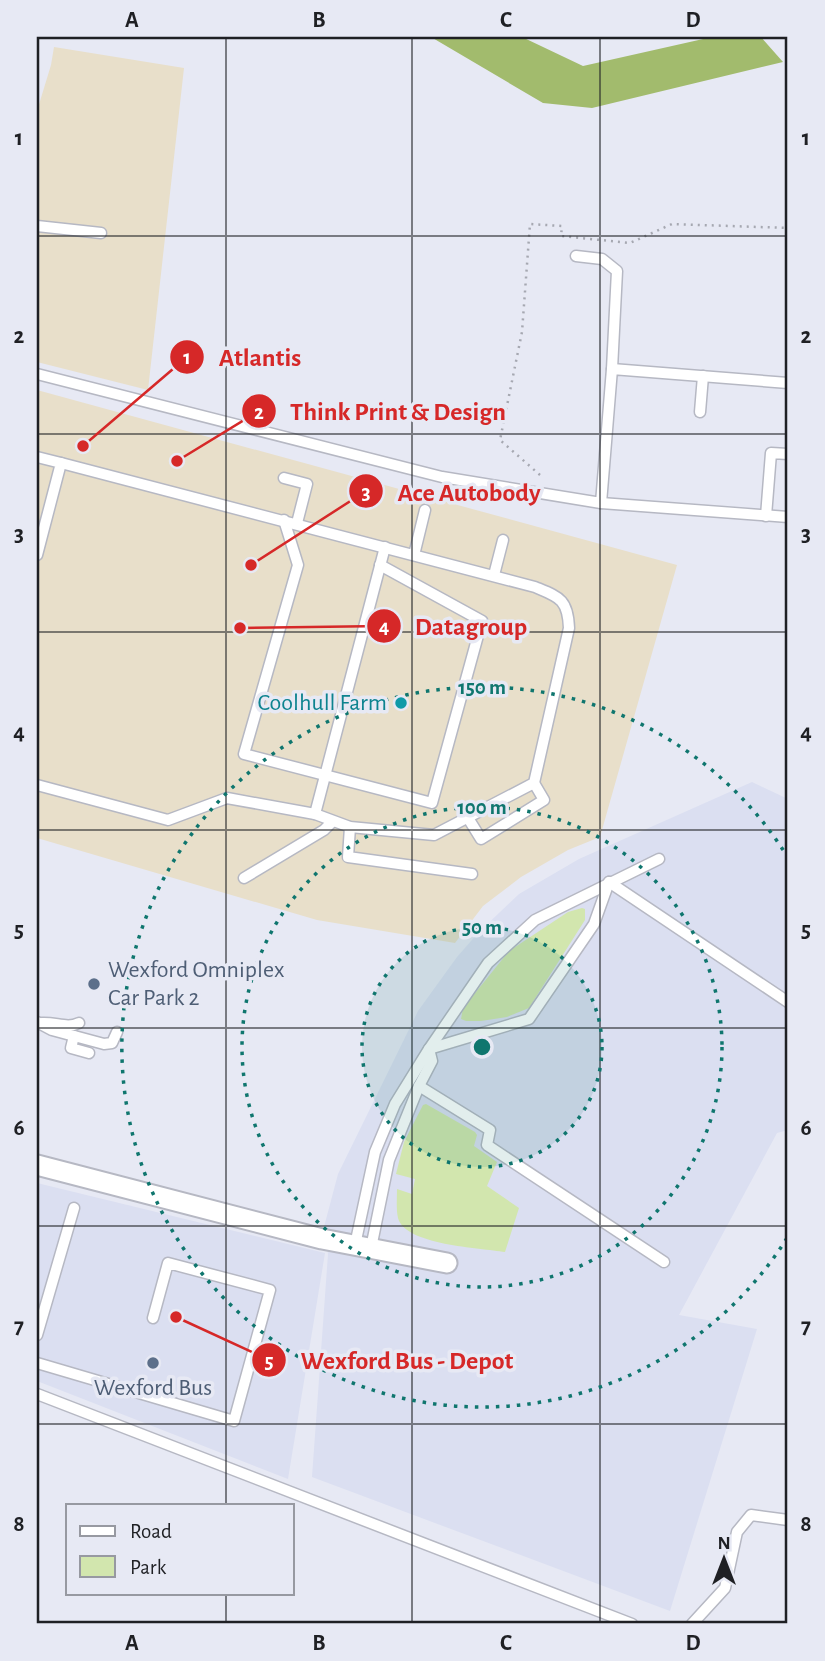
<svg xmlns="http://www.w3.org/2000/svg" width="825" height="1661" font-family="'Alegreya Sans',sans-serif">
<rect width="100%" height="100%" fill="#e7e9f4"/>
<g fill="#e8dfca">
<polygon points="54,47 184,68 148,390 37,362 37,111 51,65"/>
<polygon points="37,390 677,565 600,837 568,850 521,877 483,906 455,943 317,920 37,838"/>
</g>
<g fill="#dbdff1">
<polygon points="752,782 788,799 788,1130 777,1133 679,1315 757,1329 670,1611 312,1477 328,1254 324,1227 338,1174 418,1011 457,957 478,933 519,894 579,859"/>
<polygon points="37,1183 325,1253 288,1479 37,1381"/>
</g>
<g fill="#d2e6ae">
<polygon points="582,908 585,909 585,920 529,1008 507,1017 481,1021 466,1021 461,1019 463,1008 509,951 568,912"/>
<path d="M426,1104L475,1132L477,1135L474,1146L497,1162L487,1186L519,1208L505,1252C480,1248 405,1245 398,1218C396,1209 397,1198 397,1189L412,1194L415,1179L396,1174L404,1142L423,1105Z"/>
</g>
<polygon fill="#a2bb6d" points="431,37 522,37 583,66 712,37 761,37 783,62 592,108 543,103"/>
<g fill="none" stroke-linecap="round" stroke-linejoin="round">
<g stroke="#b6b8c3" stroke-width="13">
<g id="service">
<polyline points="37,226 101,233"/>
<polyline points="576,256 602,259 617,271 612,369"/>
<polyline points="37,374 442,477 601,503 612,369 788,383"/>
<polyline points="700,412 703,376"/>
<polyline points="37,457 61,463 37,555"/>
<polyline points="284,478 307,484 297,523"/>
<polyline points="601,503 788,517"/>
<polyline points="766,516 771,453 788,454"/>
<polyline points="284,520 298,565 244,754 432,803 482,621 380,565"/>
<polyline points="414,555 425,510"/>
<polyline points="494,575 503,540"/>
<path d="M37,785L168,820L227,798L315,814L350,827L434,835L534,783L569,628C568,599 559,597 535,587L61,463"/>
<polyline points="315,814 385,547"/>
<polyline points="468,818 481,839 544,800 534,783"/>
<polyline points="350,827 348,857 472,874"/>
<polyline points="244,878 324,830 332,822"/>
<polyline points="609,882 788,1002"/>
<polyline points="37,1022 52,1030 104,1044 112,1043 117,1032"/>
<path d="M42,1023C56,1022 67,1029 79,1023"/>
<polyline points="74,1036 71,1048 89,1053"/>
<polyline points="419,1086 490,1130 487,1145 664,1262"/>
<polyline points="355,1245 375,1152 395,1104 429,1049 488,963 535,920 659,859"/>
<polyline points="371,1248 389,1160 419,1086 432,1061 429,1049 529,1019 594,924 609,882"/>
<polyline points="37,1335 74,1208"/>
<polyline points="37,1363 234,1421 270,1290 168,1263 153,1318"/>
<polyline points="37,1394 632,1624"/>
<polyline points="692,1624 725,1588 737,1532 751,1515 788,1520"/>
</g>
</g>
<g stroke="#b6b8c3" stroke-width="23">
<polyline id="minor" points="37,1165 322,1239 447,1263"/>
</g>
<polyline stroke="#a6a8b1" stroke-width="2.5" stroke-dasharray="2 5" stroke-linecap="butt" points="540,475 500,440 522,332 530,224 562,226 561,236 630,243 672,224 788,228"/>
<use href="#service" stroke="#fff" stroke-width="10"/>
<use href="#minor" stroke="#fff" stroke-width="19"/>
</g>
<path fill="none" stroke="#1f2024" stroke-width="2" stroke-opacity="0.55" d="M226,37V1505M412,37V1624M600,37V1624M37,236H788M37,434H788M37,632H788M37,830H788M37,1028H788M37,1226H788M37,1424H788M226,1593V1624"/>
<circle cx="482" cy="1047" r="120" fill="#0f766e" fill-opacity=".12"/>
<g fill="none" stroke="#0f766e" stroke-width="3.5" stroke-dasharray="3.5 7">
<circle cx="482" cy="1047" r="120"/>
<circle cx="482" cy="1047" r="240"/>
<path d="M787 1238A360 360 0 1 1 787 856"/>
</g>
<circle fill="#0f9aa8" stroke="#e7e9f4" stroke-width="2.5" cx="401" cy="703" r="7"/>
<g fill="#5c6f8a" stroke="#e7e9f4" stroke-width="2.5">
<circle cx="94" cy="984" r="7"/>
<circle cx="153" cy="1363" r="7"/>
</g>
<g text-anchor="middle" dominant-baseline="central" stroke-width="7" stroke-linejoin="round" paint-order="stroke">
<g font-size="24" fill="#0d838f" stroke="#e7e9f4" text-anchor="end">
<text x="387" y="703">Coolhull Farm</text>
</g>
<g font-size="24" fill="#4e5e75" stroke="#e7e9f4" text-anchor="start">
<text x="108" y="970">Wexford Omniplex<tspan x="108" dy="28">Car Park 2</tspan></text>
<text x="153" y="1388" text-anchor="middle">Wexford Bus</text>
</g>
</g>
<circle cx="482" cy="1047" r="10" fill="#0f766e" stroke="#e7e9f4" stroke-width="3.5"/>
<g font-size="21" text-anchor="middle" font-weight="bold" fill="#0f766e" stroke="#e7e9f4" stroke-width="7" stroke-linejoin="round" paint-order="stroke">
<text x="482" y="694">150 m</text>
<text x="482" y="814">100 m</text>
<text x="482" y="934">50 m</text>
</g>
<path fill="none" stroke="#d62828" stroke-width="2.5" d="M83 446L187 357M177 461L259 411M251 565L366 491M240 628L384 626M176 1317L269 1360"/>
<g fill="#d62828" stroke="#e7e9f4" stroke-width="2.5">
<circle cx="83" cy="446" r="7"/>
<circle cx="177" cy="461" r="7"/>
<circle cx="251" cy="565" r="7"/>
<circle cx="240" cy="628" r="7"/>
<circle cx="176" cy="1317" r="7"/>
<circle cx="187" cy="357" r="18"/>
<circle cx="259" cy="411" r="18"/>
<circle cx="366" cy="491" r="18"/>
<circle cx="384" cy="626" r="18"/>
<circle cx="269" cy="1360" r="18"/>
</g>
<g font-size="21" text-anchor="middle" font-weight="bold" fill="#fff">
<text x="187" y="364">1</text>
<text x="259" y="419">2</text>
<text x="366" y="499">3</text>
<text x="384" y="633">4</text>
<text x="269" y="1368">5</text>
</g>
<g font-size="26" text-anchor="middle" font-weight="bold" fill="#d62828" stroke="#e7e9f4" stroke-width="7" stroke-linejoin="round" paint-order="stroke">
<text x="260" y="366">Atlantis</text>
<text x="398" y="420">Think Print &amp; Design</text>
<text x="469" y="501">Ace Autobody</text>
<text x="471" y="635">Datagroup</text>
<text x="407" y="1369">Wexford Bus - Depot</text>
</g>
<rect width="825" height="1661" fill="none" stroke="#e7e9f4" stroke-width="77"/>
<rect x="66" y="1504" width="228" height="91" fill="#e7e9f4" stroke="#9799a1" stroke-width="2"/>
<rect x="80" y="1526" width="35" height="10" fill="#ffffff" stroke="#9799a1" stroke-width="2"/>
<text x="130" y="1538" font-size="21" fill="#1f2024">Road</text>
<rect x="80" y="1556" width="35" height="21" fill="#d2e6ae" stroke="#9799a1" stroke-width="2"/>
<text x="130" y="1574" font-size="21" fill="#1f2024">Park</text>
<g transform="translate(724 1559)" stroke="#e7e9f4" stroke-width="5" paint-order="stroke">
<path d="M0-5L12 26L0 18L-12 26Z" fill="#1f2024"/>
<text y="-10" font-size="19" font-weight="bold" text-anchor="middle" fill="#1f2024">N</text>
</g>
<rect x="38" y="38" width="748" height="1584" fill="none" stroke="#1f2024" stroke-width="2.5"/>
<g font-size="23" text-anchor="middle" font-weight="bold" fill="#1f2024">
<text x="132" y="27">A</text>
<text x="319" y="27">B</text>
<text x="506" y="27">C</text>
<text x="693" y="27">D</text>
<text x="19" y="145">1</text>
<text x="806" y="145">1</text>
<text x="19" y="343">2</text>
<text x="806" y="343">2</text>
<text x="19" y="541">3</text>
<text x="806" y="541">3</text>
<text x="19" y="739">4</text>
<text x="806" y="739">4</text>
<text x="19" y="937">5</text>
<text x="806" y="937">5</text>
<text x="19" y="1135">6</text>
<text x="806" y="1135">6</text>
<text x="19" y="1333">7</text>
<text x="806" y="1333">7</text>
<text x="19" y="1531">8</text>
<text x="806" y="1531">8</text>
<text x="132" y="1650">A</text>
<text x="319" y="1650">B</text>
<text x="506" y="1650">C</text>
<text x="693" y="1650">D</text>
</g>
</svg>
